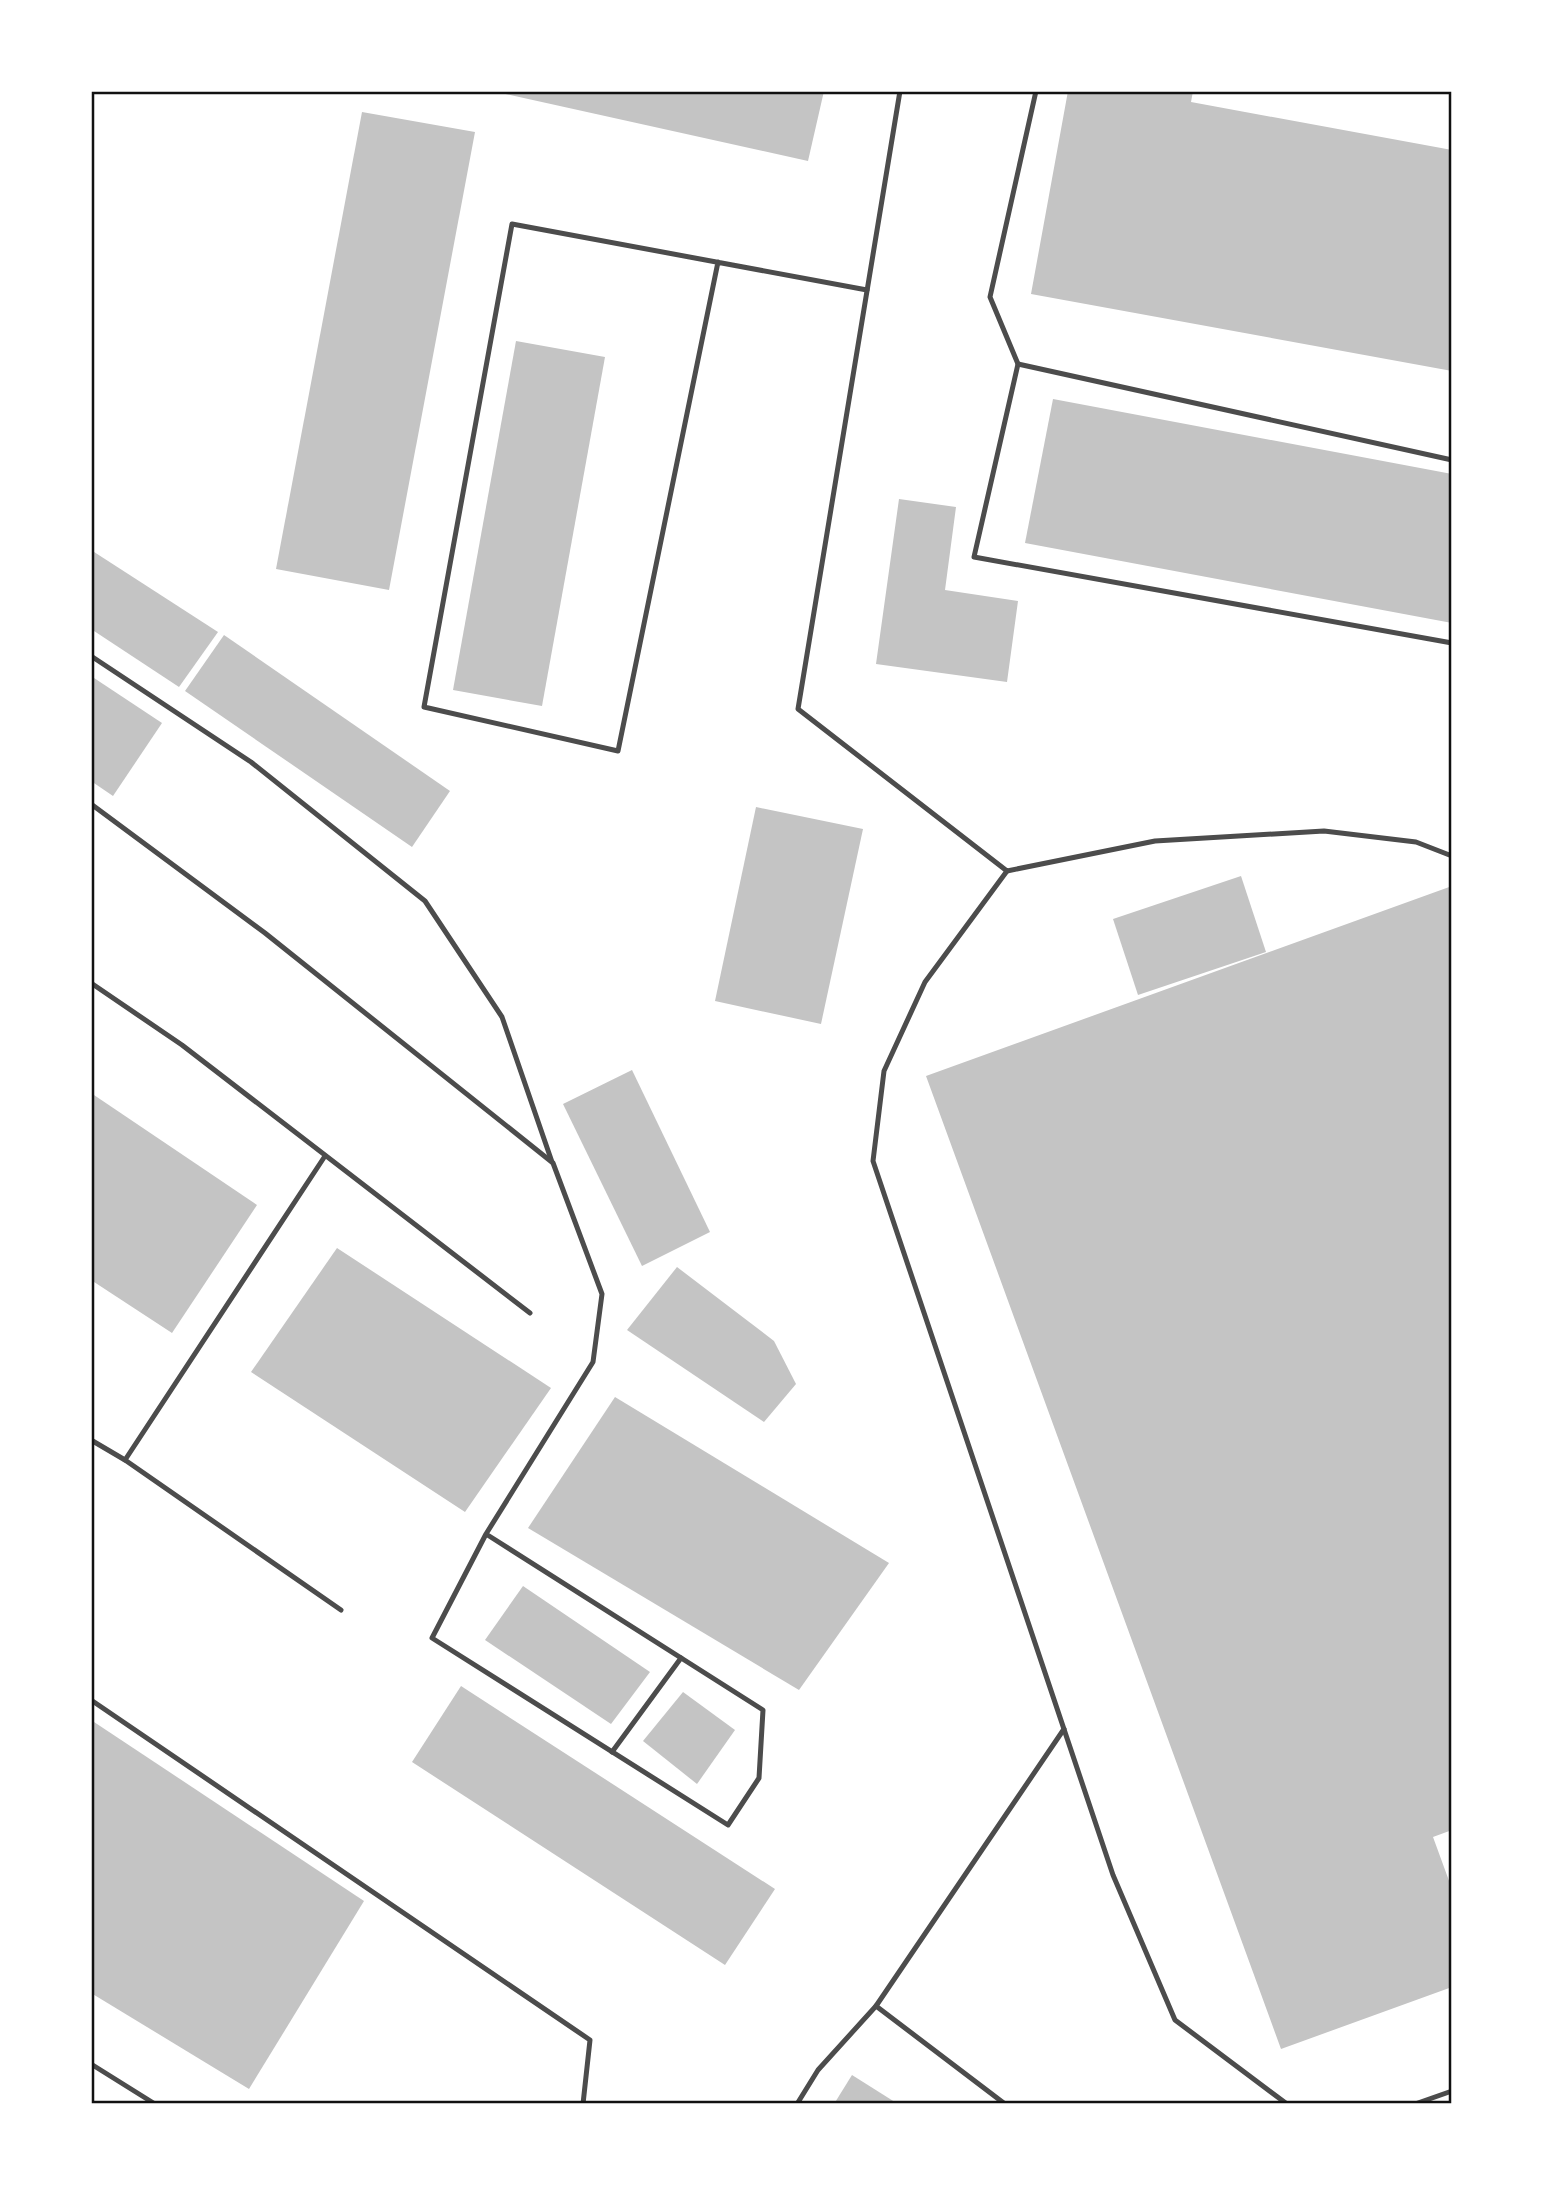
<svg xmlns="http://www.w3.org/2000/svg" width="1543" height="2195" font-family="'Noto Serif',serif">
<rect width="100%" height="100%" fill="#fff"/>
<g fill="#c4c4c4">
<polygon points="492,91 824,91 808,161"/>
<polygon points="1068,91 1193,91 1191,102 1452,150 1452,371 1031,294"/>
<polygon points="362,112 475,132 389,590 276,569"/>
<polygon points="516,341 605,357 542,706 453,690"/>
<polygon points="1053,399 1452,474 1452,623 1025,543"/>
<polygon points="899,499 956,507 945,590 1018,601 1007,682 876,664"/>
<polygon points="91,550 218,632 179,687 91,629"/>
<polygon points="224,635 450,791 412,847 185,691"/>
<polygon points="91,676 162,723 113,796 91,781"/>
<polygon points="756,807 863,829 821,1024 715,1001"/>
<polygon points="1241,876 1266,952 1138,995 1113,919"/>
<polygon points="1452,886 1452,1830 1433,1837 1452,1889 1452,1987 1281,2049 926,1076"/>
<polygon points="632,1070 710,1232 642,1266 563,1104"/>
<polygon points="91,1093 257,1205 172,1333 91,1280"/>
<polygon points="337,1248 551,1388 465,1512 251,1372"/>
<polygon points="677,1267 774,1341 796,1384 764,1422 627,1330"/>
<polygon points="615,1397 889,1563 799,1690 528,1528"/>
<polygon points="523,1586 650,1672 611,1724 485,1640"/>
<polygon points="461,1686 775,1889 725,1965 412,1762"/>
<polygon points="683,1692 735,1730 697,1784 643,1741"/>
<polygon points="91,1720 364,1901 249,2089 91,1993"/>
<polygon points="852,2075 898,2104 834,2104"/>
</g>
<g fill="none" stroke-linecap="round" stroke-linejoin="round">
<g stroke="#4c4c4c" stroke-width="5">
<polyline points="900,91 798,709 1007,871 1155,841 1324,831 1416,842 1452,856"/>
<polyline points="1036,91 990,297 1018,364 974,557 1452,643"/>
<path d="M718,262L618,751L424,707L512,224C631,246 749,268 867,290"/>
<polyline points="1018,364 1452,460"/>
<polyline points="91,656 251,762 425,901 502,1017 552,1162"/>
<polyline points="91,804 265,933 553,1163 602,1294 593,1362 486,1534 432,1638 728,1825 759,1778 763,1710 486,1534"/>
<polyline points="1007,871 925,982 884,1071 873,1161 1113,1875 1175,2020 1287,2104"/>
<polyline points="91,983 182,1045 530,1313"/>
<polyline points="91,1440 125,1460 341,1610"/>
<polyline points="125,1460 325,1156"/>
<polyline points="91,1700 590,2040 583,2104"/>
<polyline points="612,1752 681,1658"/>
<polyline points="876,2006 1005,2104"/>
<polyline points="91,2064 155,2104"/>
<polyline points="797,2104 818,2070 876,2006 1064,1729"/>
<polyline points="1415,2104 1452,2091"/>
</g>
</g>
<rect width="1543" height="2195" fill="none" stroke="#ffffff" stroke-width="186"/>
<rect x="93" y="93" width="1357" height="2009" fill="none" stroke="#111" stroke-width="2.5"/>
</svg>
